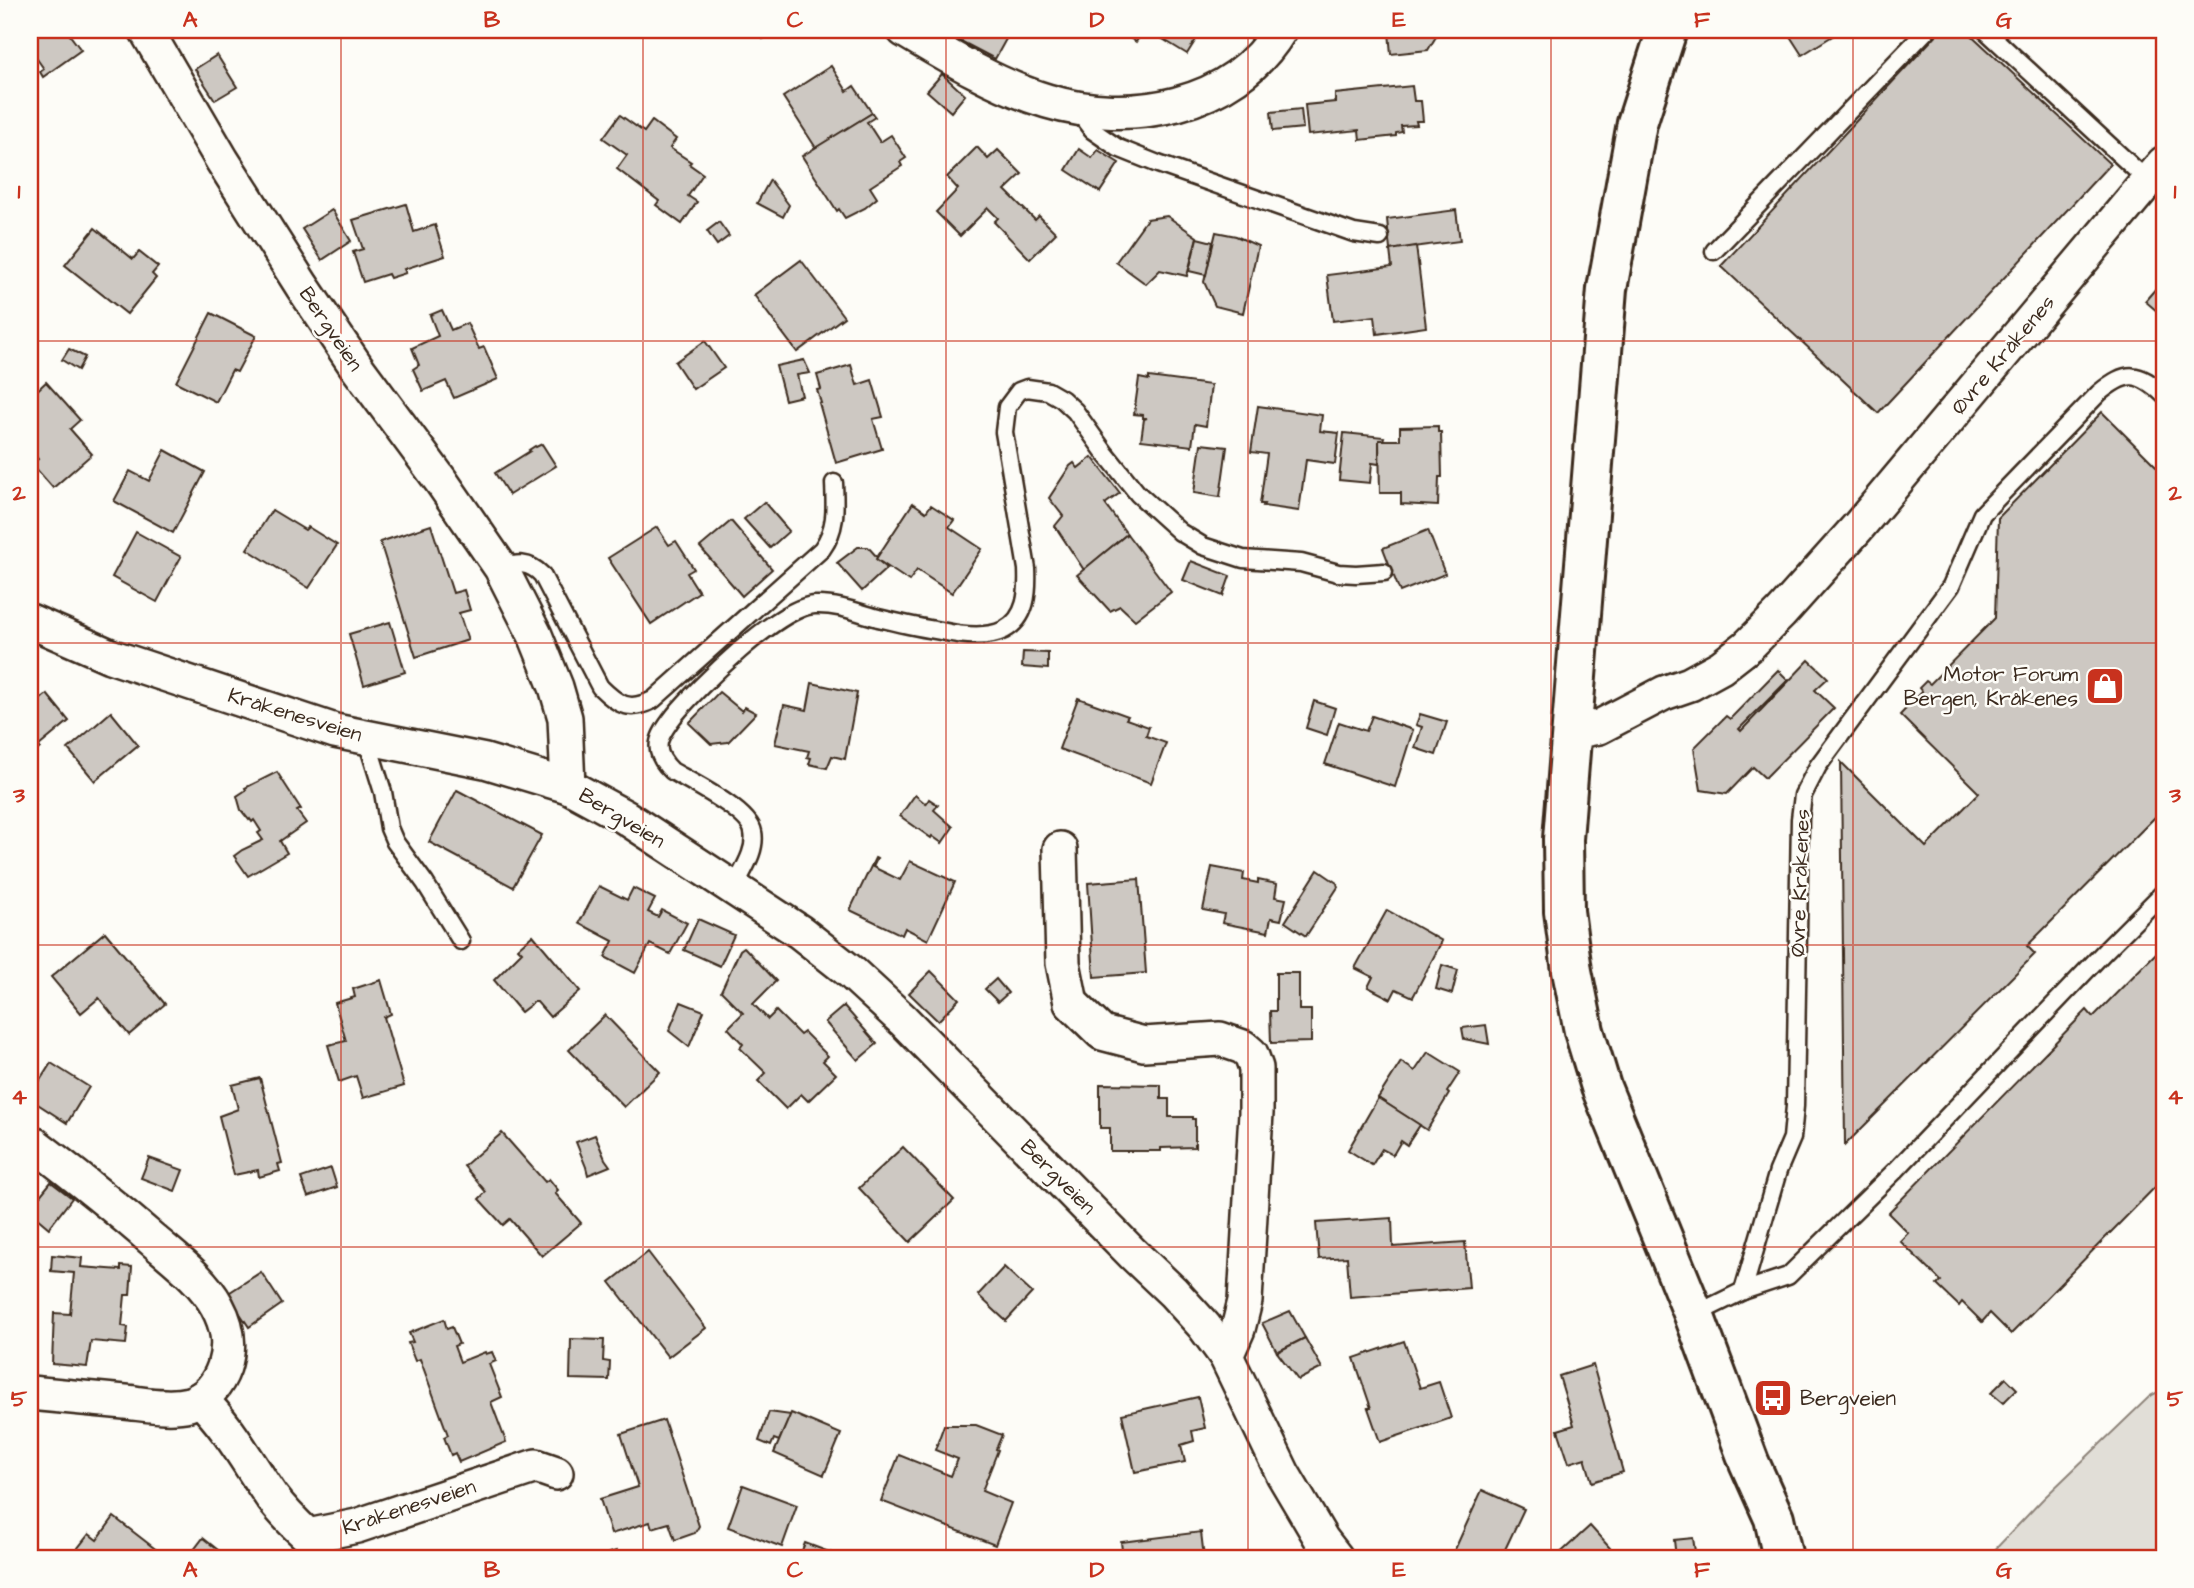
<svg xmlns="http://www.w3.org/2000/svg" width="2194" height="1588" font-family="'Architects Daughter',sans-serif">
<rect width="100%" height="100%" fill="#fdfcf7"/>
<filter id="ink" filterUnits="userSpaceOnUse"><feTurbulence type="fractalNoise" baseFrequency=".0143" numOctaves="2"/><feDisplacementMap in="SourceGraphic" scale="14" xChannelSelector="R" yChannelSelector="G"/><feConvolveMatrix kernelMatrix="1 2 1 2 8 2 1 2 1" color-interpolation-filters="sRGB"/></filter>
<g filter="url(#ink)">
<polygon fill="#e1ded7" stroke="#8e847a" stroke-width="2" points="2164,1389 2164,1558 1987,1558 2043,1499 2150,1396"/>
<g fill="#cdc8c2" stroke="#3b2a1e" stroke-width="2">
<polygon points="30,30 66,30 81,50 43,77 40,72 44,69 30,49"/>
<polygon points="757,30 777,30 763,39"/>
<polygon points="956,30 1011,30 995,59 953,37"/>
<polygon points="1117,30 1144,30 1136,42"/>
<polygon points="1148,30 1202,30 1187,54"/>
<polygon points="1410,30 1440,30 1428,50 1391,54 1389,32"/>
<polygon points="1786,30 1842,30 1802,55"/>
<polygon points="1941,30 1966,30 2110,164 1878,413 1721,266"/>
<polygon points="217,55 237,87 215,100 195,69"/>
<polygon points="831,66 847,91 854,86 872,113 816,148 783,97"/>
<polygon points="942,74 965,95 951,112 927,91"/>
<polygon points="1412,86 1414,101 1421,101 1423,121 1416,121 1417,125 1401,126 1402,132 1396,133 1396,136 1360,140 1359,130 1308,135 1305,105 1335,102 1335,94"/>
<polygon points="1301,109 1303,128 1273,131 1271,112"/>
<polygon points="872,113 875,117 867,122 880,142 891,135 906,158 900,162 902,166 870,187 877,198 865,208 845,218 839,209 837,211 802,156"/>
<polygon points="620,115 644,132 652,121 676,139 670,148 691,162 689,164 703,174 688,196 697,202 682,224 656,205 659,201 617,169 627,155 603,138"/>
<polygon points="977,147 988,159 998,150 1022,174 1005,190 1035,220 1039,216 1056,233 1030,259 994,222 998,218 988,208 960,236 936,212 958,189 947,177"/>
<polygon points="1079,149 1092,158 1098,150 1119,163 1100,192 1066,170"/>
<polygon points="770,180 789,205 783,217 757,203"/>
<polygon points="406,204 414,232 435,225 445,256 404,269 406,273 390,278 388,274 363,282 353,252 363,249 353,220"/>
<polygon points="332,210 351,241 322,260 302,229"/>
<polygon points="1456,210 1460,241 1390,250 1387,219"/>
<polygon points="1167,216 1197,237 1187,276 1160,270 1146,284 1116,262 1147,219"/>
<polygon points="719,222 729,236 717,245 707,231"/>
<polygon points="95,228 133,259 139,252 158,267 152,274 156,278 127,314 65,265"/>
<polygon points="1216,232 1236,236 1258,246 1243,313 1215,306 1204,282"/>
<polygon points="1197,238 1213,242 1206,275 1189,271"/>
<polygon points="1416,246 1426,327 1377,334 1375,316 1333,321 1327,275 1392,267 1390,250"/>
<polygon points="801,260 844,317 797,352 754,295"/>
<polygon points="2164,279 2164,317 2145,301"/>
<polygon points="442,310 451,330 467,323 479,349 484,347 498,379 454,398 446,381 423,391 413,369 419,365 412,348 438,336 430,315"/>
<polygon points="211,313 256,336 237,372 232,370 216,402 176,382"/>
<polygon points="705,341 724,368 693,389 675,362"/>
<polygon points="69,349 85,357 78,370 62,360"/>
<polygon points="804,360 810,373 797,375 802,396 785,400 776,366"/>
<polygon points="851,365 857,385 872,380 883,417 873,419 882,449 836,463 819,403 821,403 817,390 821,389 817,375"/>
<polygon points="1149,377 1211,385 1206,426 1195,424 1192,446 1141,440 1144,419 1147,418 1143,418 1143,415 1134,414 1139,378 1149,380"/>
<polygon points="46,382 80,420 70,429 92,454 53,488 32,464 38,459 30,449 30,397"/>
<polygon points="1258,406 1322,415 1320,431 1339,433 1335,464 1306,460 1299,511 1263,506 1264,504 1260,504 1267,454 1251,452"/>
<polygon points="2102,412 2164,474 2164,808 2027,946 2035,954 1845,1145 1841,762 1926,847 1979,793 1900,715 1922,692 1919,688 1926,681 1930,684 1995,618 1998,518"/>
<polygon points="1438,426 1438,432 1441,432 1442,477 1439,477 1438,506 1401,504 1401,493 1380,493 1379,440 1400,440 1400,427"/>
<polygon points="1344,433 1384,437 1383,440 1379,440 1379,464 1372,463 1370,483 1339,480"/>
<polygon points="542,444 556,466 509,495 495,473 530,451 529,450 535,446 536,447"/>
<polygon points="1201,444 1227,447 1220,497 1194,493"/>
<polygon points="165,450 205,472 173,533 114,501 130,471 149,481"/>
<polygon points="1092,457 1120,493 1105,504 1127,534 1084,570 1055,526 1063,516 1049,498 1070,466 1074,463 1078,468"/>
<polygon points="764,502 789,531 770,548 744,519"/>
<polygon points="913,503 926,512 931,505 954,520 949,527 982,549 952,593 917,570 909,581 876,559"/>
<polygon points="272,510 305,530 308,527 337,545 309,588 247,549"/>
<polygon points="731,521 772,569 742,596 700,547"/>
<polygon points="431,525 453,593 464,590 470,610 459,613 468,640 416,657 380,542"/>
<polygon points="657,527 669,545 676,541 694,569 687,573 699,592 651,624 608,558"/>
<polygon points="1428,530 1445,574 1400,592 1383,548"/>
<polygon points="136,532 181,557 157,602 112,577"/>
<polygon points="1127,534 1171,592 1135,620 1120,606 1110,611 1077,575"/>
<polygon points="858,547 868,547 877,557 876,559 887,568 862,591 837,563"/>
<polygon points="1191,561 1230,576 1223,596 1183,580"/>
<polygon points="390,622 405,672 364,685 349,634"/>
<polygon points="1023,652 1048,653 1048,669 1022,667"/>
<polygon points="1809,660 1828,678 1815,690 1834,708 1765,778 1753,767 1727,794 1701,790 1694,748 1726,716 1730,719 1778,670 1788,680 1739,729 1741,731"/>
<polygon points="812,683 857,693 845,759 832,756 827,768 809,764 811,758 807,757 809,751 775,744 784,705 807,710"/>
<polygon points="719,692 742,711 745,707 756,713 728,742 711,744 689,723"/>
<polygon points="47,694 69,721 39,746 40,748 30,757 30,708"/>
<polygon points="1078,698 1128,716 1126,719 1149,727 1146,736 1166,743 1151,783 1059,749"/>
<polygon points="1314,701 1335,708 1327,735 1306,728"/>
<polygon points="111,712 138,745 95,781 68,749"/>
<polygon points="1420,714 1447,722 1436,755 1415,748 1422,727 1416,725"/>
<polygon points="1372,716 1413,730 1395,787 1325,764 1339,722 1366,731"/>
<polygon points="277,772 301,809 297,811 306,823 280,841 287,853 248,876 234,856 242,850 263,840 258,833 261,831 254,820 252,822 250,819 249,820 241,810 237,796 246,790 245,788"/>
<polygon points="457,790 542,835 513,887 429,842"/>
<polygon points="915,795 926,804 929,799 938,805 934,810 953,827 942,843 932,836 931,838 900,816"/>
<polygon points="875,858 877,859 873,867 900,880 910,861 955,882 928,940 905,928 902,935 850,910"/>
<polygon points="1212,867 1244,873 1243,880 1258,883 1258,880 1277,884 1275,897 1286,899 1281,920 1271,918 1268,932 1222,923 1224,914 1203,910"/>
<polygon points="1318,870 1337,883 1338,887 1306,936 1285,922"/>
<polygon points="1139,879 1146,973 1094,977 1088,883"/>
<polygon points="599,886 627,900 633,888 655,899 648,912 658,917 662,910 687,923 670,954 650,944 635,973 605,957 613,941 579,923"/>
<polygon points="1387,910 1442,941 1413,997 1396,989 1391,999 1368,987 1373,977 1355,968"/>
<polygon points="698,919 734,935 720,966 684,950"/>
<polygon points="105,932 165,1004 129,1035 99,998 81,1013 51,977"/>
<polygon points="533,935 580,991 550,1017 537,1002 534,1002 521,1012 494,980 522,952 518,948"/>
<polygon points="2164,945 2164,1178 2011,1334 1990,1313 1982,1322 1962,1302 1959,1306 1937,1285 1941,1281 1900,1241 1908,1233 1888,1213 2087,1010 2093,1017"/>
<polygon points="744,947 776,981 753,1004 768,1019 776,1011 800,1035 804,1032 828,1056 823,1061 836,1074 808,1101 801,1094 786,1109 758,1081 766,1073 740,1048 743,1044 728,1028 743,1013 721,991 740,950"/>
<polygon points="1442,965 1458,970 1452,994 1436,989"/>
<polygon points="931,971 959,999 938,1021 909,993"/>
<polygon points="1276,973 1299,973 1299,1010 1311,1010 1311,1042 1271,1043 1270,1011 1276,1011"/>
<polygon points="996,979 1008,993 998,1002 985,989"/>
<polygon points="381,980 391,1014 384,1017 404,1086 363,1098 356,1076 339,1082 328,1045 346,1041 335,1003 355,997 353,989"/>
<polygon points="681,1002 704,1011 689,1047 669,1031"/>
<polygon points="844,1006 877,1044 858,1060 825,1022"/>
<polygon points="605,1015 660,1072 624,1107 569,1050"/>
<polygon points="1486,1025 1489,1044 1464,1039 1462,1028"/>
<polygon points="1428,1052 1460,1072 1447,1092 1449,1094 1427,1130 1378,1098 1401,1062 1415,1071"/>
<polygon points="51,1063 89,1087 67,1123 30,1099 30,1096"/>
<polygon points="260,1078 282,1163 278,1164 280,1171 259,1177 258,1170 234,1175 219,1116 238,1109 232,1085"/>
<polygon points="1100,1084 1161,1085 1161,1099 1169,1099 1169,1117 1192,1117 1192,1119 1195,1119 1195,1147 1161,1148 1161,1151 1110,1151 1110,1128 1100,1128"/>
<polygon points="1378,1098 1420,1125 1407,1145 1401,1141 1393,1155 1382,1149 1372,1165 1348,1150"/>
<polygon points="502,1133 545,1182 549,1179 558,1190 555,1193 581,1223 542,1256 510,1219 503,1225 479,1199 486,1192 464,1166"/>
<polygon points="595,1135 605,1159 610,1166 588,1175 586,1167 576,1142"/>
<polygon points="903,1147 954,1200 910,1242 859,1188"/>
<polygon points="149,1158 183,1170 175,1191 141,1178"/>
<polygon points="331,1168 337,1187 308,1197 301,1178"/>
<polygon points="51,1182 72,1198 49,1228 30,1212 30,1208"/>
<polygon points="1392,1218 1393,1247 1465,1242 1469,1288 1350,1297 1347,1257 1319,1259 1316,1223"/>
<polygon points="648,1252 706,1328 668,1357 610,1282"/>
<polygon points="52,1255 82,1258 81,1267 121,1270 121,1266 132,1267 130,1295 125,1295 122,1326 128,1327 126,1344 91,1341 87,1367 52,1364 54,1313 70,1314 74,1273 51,1271"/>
<polygon points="1004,1267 1032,1293 1006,1321 978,1295"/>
<polygon points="261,1272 282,1304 249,1327 227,1294"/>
<polygon points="1290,1311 1305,1338 1277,1352 1262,1323"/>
<polygon points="444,1319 447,1329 452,1327 459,1344 454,1346 460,1362 485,1352 486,1354 492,1352 496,1361 489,1364 502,1397 491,1402 506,1442 459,1462 455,1453 451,1455 444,1437 448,1435 420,1359 415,1361 408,1343 413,1342 409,1333"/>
<polygon points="1305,1338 1322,1368 1298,1380 1277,1352"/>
<polygon points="571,1339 604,1340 603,1361 610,1362 609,1380 570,1379"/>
<polygon points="1404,1341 1420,1388 1439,1382 1451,1418 1380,1442 1368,1408 1371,1408 1354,1358"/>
<polygon points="1593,1365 1623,1472 1592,1482 1585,1458 1569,1463 1558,1430 1574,1425 1559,1376"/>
<polygon points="2006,1378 2017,1389 2003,1403 1991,1393"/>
<polygon points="1198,1397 1205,1428 1192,1431 1194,1441 1181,1445 1185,1462 1135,1472 1122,1414"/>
<polygon points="769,1412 791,1415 779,1441 774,1439 771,1446 759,1441"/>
<polygon points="791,1413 841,1434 824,1475 774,1453"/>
<polygon points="664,1420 699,1526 695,1533 675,1540 669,1523 652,1528 650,1522 611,1534 600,1499 638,1487 621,1434"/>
<polygon points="944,1425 976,1425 1002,1435 996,1449 998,1450 982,1491 1011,1503 995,1545 881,1501 899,1455 951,1476 958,1459 935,1450"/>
<polygon points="743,1485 797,1505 782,1547 728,1527"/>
<polygon points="1482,1490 1524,1509 1501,1558 1451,1558"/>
<polygon points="114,1517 167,1558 70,1558 89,1534 97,1540"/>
<polygon points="1590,1526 1619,1558 1557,1558 1556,1557"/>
<polygon points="1201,1532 1204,1558 1123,1558 1121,1542"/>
<polygon points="203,1538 228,1558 194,1558 190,1555"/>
<polygon points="1693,1538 1696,1558 1676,1558 1674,1540"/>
<polygon points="805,1543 845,1558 799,1558"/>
<polygon points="616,1551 619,1558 595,1558"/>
</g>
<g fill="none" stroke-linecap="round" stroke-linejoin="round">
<g stroke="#3b2a1e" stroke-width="21">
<g id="lane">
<polyline points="1985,30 2148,181"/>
<polyline points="1077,110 1092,130 1118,148 1158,164 1354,233 1380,237"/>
<polyline points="1714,251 1927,30"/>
<path d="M501,568C517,563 529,561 542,575L600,687C618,705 629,712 653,700L822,549C837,528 835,508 834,483"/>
<polyline points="368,738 368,744 383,792 389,828 395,842 425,883 461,941"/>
<path d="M734,888C742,871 757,851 753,832C750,811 691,782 672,771C650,750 658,737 674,716C697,688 779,606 815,605C836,604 857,612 878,618C899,623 919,628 941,631C959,635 986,639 1004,630C1027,618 1028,592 1027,569L1004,432L1007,407L1019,391L1027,388L1048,391L1062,399L1075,411L1105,453L1138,494L1180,532L1203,546L1243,559L1301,563L1338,573L1356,574L1384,572"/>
<path d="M1743,1291L1778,1171L1792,1138L1795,1106L1800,819L1803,795L1818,766L1951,586L1982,514L2099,393C2127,370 2138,371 2164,395"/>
<polyline points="1694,1315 1743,1291 1788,1276 1897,1169 2106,950 2164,892"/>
</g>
</g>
<g stroke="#3b2a1e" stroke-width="38">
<g id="street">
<polyline points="146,30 222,160 302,286 356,366 441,481 501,568 535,635 556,687 565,718 568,786"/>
<path d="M904,30C949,57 997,86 1047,101C1129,126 1233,108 1280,30"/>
<polyline points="30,621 110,656 335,731 485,761 568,786 625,817 800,932 852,973 903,1020 1133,1254 1173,1292 1204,1326 1226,1356 1283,1474 1322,1540 1336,1558"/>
<polyline points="1571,732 1599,727 1664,693 1690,684 1721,667 1748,646 1781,613 1858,527 2148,181 2164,163"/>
<polyline points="1060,849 1063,963 1071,1003 1102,1033 1144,1044 1220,1039 1243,1047 1251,1054 1256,1068 1256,1113 1245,1301 1238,1329 1226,1356"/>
<path d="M30,1141C72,1173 114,1206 154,1241C176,1260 203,1280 217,1306C228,1326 231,1345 224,1367C218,1384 206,1399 189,1404C169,1409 145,1404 125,1402C93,1399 62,1396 30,1393"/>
<path d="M200,1399C229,1427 248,1463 271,1496C282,1511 295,1524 308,1536L357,1526L536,1466L556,1473"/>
</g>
</g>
<g stroke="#3b2a1e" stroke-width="44">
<polyline id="secondary" points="1667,30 1637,123 1607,289 1563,839 1564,911 1572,971 1584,1031 1601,1087 1694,1315 1749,1462 1774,1518 1783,1558"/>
</g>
<use href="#lane" stroke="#fdfcf7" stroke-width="16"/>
<use href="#street" stroke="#fdfcf7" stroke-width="33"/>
<use href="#secondary" stroke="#fdfcf7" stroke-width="38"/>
</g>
</g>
<path fill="none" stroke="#c8321e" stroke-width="2" stroke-opacity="0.55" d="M341,30V1558M643,30V1558M946,30V1558M1248,30V1558M1551,30V1558M1853,30V1558M30,341H2164M30,643H2164M30,945H2164M30,1247H2164"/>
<defs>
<g id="shop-square" transform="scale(2.0125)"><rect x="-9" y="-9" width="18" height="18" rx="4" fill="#c8321e" stroke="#fdfcf7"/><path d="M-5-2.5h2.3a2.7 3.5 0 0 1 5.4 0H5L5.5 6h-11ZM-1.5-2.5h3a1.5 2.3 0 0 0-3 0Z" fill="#fff"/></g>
<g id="bus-square" transform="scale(2.0125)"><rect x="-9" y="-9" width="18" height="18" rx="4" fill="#c8321e" stroke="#fdfcf7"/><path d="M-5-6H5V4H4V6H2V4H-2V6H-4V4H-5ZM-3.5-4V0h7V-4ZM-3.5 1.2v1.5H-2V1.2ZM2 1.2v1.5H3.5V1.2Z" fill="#fff"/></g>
</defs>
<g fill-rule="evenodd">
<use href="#shop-square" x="2105" y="686"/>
<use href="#bus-square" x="1773" y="1398"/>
</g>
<g text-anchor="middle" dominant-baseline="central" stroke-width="5" stroke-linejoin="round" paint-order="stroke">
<g font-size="21" fill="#3b2a1e" stroke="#fdfcf7">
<text transform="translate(331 329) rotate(56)">Bergveien</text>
<text transform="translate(2003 355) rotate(-50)">Øvre Kråkenes</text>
<text transform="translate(295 715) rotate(17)">Kråkenesveien</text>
<text transform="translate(622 818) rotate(31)">Bergveien</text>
<text transform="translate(1800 883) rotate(-88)">Øvre Kråkenes</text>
<text transform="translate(1058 1177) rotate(45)">Bergveien</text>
<text transform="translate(409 1507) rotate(-18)">Kråkenesveien</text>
</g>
<g font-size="21" fill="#3b2a1e" stroke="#fdfcf7" text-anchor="end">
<text x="2078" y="674">Motor Forum<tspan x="2078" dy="24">Bergen, Kråkenes</tspan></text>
<text x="1800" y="1398" text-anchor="start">Bergveien</text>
</g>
</g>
<rect width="2194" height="1588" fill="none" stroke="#fdfcf7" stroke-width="77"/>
<rect x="38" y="38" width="2118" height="1512" fill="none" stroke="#c8321e" stroke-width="2.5"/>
<g font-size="23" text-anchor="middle" font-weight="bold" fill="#c8321e">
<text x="190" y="27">A</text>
<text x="492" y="27">B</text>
<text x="795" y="27">C</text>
<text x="1097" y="27">D</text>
<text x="1399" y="27">E</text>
<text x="1702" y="27">F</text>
<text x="2004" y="27">G</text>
<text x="19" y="198">1</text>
<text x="2175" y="198">1</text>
<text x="19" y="500">2</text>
<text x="2175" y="500">2</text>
<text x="19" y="802">3</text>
<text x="2175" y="802">3</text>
<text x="19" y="1104">4</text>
<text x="2175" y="1104">4</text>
<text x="19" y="1406">5</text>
<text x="2175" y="1406">5</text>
<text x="190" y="1577">A</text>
<text x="492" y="1577">B</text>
<text x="795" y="1577">C</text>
<text x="1097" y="1577">D</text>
<text x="1399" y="1577">E</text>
<text x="1702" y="1577">F</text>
<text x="2004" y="1577">G</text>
</g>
</svg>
